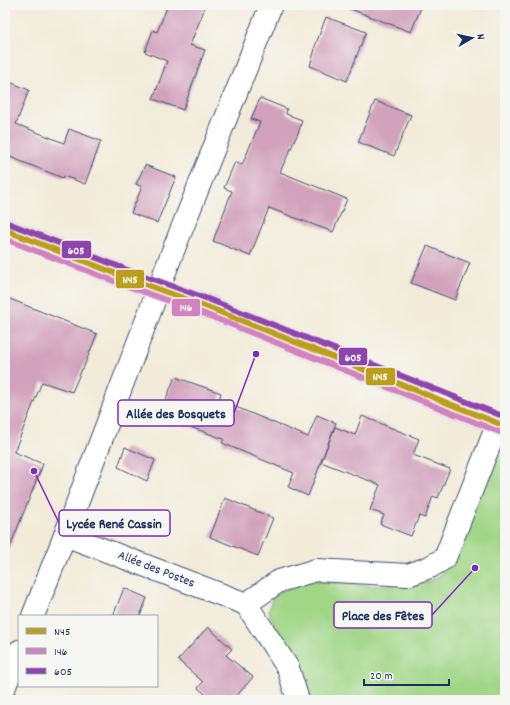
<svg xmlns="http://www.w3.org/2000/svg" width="510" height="705" font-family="Dekko,sans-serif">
<rect width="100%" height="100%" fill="#f6f6f2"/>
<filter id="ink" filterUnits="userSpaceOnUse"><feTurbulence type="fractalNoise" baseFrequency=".025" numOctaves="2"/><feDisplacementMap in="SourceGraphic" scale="8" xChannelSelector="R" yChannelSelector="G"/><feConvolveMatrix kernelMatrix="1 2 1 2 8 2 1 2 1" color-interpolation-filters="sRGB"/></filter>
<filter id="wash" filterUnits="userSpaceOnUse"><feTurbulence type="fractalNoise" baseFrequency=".012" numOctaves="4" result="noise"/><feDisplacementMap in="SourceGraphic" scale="16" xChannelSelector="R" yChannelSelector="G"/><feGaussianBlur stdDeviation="0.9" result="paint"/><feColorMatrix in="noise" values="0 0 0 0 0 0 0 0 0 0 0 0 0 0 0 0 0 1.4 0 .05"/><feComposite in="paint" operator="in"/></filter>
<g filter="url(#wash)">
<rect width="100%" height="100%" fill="#f2ebd9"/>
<polygon fill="#a1d687" stroke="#5e8272" points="505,448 505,700 312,700 307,683 271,617 269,610 272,598 280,592 306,581 327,580 372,586 428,582 441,575 450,561 498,452"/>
<g id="blocks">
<g fill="#d2a2bc">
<polygon points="168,5 206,5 190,45 205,50 183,110 153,99 167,61 145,52 153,30 157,32"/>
<polygon points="346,5 422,5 411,32 345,7"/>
<polygon points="326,17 366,32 347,81 310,66 315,49 314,49"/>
<polygon points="5,80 29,90 16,124 64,143 69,129 101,141 85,184 64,176 63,178 5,155"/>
<polygon points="260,98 287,109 286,114 302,120 299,131 280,172 347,199 333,232 269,208 250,256 213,241 232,191 224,188 235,162 242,165 260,122 251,119"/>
<polygon points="375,101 411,115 394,156 358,142"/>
<polygon points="145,165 176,177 157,223 131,213 142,187 136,184"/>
<polygon points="427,246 470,263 455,300 411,283"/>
<polygon points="5,297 97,334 83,369 82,369 72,392 42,382 14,452 43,464 6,557 5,557"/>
<polygon points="175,377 221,393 219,400 308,437 317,415 336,423 308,496 288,487 294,473 222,443 224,439 159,416"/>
<polygon points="362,416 419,439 413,455 450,469 438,498 433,496 425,518 419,516 411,536 380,524 384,515 370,510 380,485 321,462 335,427 355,435"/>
<polygon points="125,447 155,460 147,481 118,467"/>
<polygon points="225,498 273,518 258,556 210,537"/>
<polygon points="124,588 147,598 140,616 113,616"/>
<polygon points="208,627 232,649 226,655 253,677 233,700 212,700 198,688 203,682 178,660"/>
</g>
</g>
</g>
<g filter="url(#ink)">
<use href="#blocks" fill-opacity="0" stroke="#3b4b70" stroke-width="1"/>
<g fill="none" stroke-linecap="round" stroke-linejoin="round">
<g stroke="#3b4b70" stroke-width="24">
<g id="minor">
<polyline points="65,535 246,604"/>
<polyline points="246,604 279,581 316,570 408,575 430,567 445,558 498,423"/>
<polyline points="246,604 288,668 298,700"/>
<polyline points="33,616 65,535 171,256 271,5"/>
<polyline points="5,686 19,651"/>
</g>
</g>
<g stroke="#3b4b70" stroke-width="24">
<polyline id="major" points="5,230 122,276 205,306 505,426"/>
</g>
<use href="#minor" stroke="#fff" stroke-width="22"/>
<use href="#major" stroke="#fff" stroke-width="22"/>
<g stroke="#f6f6f2" stroke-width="9">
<polyline id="bus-1" points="5,230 122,276 205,306 505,426"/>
</g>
<g stroke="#f6f6f2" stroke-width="9">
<polyline id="bus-2" points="5,239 119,283 202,313 502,433"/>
</g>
<g stroke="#f6f6f2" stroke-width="9">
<polyline id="bus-3" points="8,223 125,269 208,299 505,417"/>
</g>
<use href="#bus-1" stroke="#bb9e1e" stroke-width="6"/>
<use href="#bus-2" stroke="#d282be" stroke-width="6"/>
<use href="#bus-3" stroke="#8e44ad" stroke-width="6"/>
</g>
</g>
<g text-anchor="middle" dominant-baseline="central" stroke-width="3" stroke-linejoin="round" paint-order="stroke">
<g font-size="13" fill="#1b2f5e" stroke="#f6f6f2">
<text transform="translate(156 570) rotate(21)">Allée des Postes</text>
</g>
</g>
<path fill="none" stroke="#7b2cbf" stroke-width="1.5" d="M256 354L234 413M34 471L59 523M475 568L432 615"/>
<g fill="#7b2cbf" stroke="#f6f6f2" stroke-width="1.5">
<circle cx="256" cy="354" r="4"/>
<circle cx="34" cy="471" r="4"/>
<circle cx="475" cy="568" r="4"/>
</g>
<g fill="#f6f6f2" stroke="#7b2cbf" stroke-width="1.5">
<rect x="118" y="400" width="116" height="26" rx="4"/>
<rect x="59" y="510" width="111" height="26" rx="4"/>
<rect x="334" y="602" width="98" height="26" rx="4"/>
</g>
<g font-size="14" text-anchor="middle" font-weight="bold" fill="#1b2f5e">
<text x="176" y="418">Allée des Bosquets</text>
<text x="114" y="528">Lycée René Cassin</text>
<text x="383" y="620">Place des Fêtes</text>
</g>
<g stroke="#f6f6f2" stroke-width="1.5">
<rect x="61" y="240" width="31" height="19" rx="4" fill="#8e44ad"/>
<rect x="115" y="269" width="30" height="20" rx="4" fill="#bb9e1e"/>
<rect x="171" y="298" width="30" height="19" rx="4" fill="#d282be"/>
<rect x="338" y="347" width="30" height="19" rx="4" fill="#8e44ad"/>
<rect x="365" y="367" width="31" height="19" rx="4" fill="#bb9e1e"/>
</g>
<g font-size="11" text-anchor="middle" font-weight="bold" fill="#fff">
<text x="76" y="254">605</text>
<text x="130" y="283">N45</text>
<text x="186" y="311">146</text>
<text x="353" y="361">605</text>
<text x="380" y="380">N45</text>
</g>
<rect width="510" height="705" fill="none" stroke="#f6f6f2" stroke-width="20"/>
<rect x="18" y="615" width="140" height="72" fill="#f6f6f2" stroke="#9ea6b7"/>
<rect x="26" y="628" width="20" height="6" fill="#bb9e1e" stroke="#9ea6b7"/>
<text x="54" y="635" font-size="12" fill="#1b2f5e">N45</text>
<rect x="26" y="648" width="20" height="6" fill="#d282be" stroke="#9ea6b7"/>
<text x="54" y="655" font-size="12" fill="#1b2f5e">146</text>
<rect x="26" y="668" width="20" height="6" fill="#8e44ad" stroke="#9ea6b7"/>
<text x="54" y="675" font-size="12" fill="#1b2f5e">605</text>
<g transform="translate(472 38) rotate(81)" stroke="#f6f6f2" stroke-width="3" paint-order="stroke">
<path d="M0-3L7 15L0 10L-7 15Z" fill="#1b2f5e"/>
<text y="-6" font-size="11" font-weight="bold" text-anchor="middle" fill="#1b2f5e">N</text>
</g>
<path d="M364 679v6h85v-6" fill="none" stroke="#1b2f5e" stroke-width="2"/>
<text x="370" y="679" font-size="12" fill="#1b2f5e" stroke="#f6f6f2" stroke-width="3" paint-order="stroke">20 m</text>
</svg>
